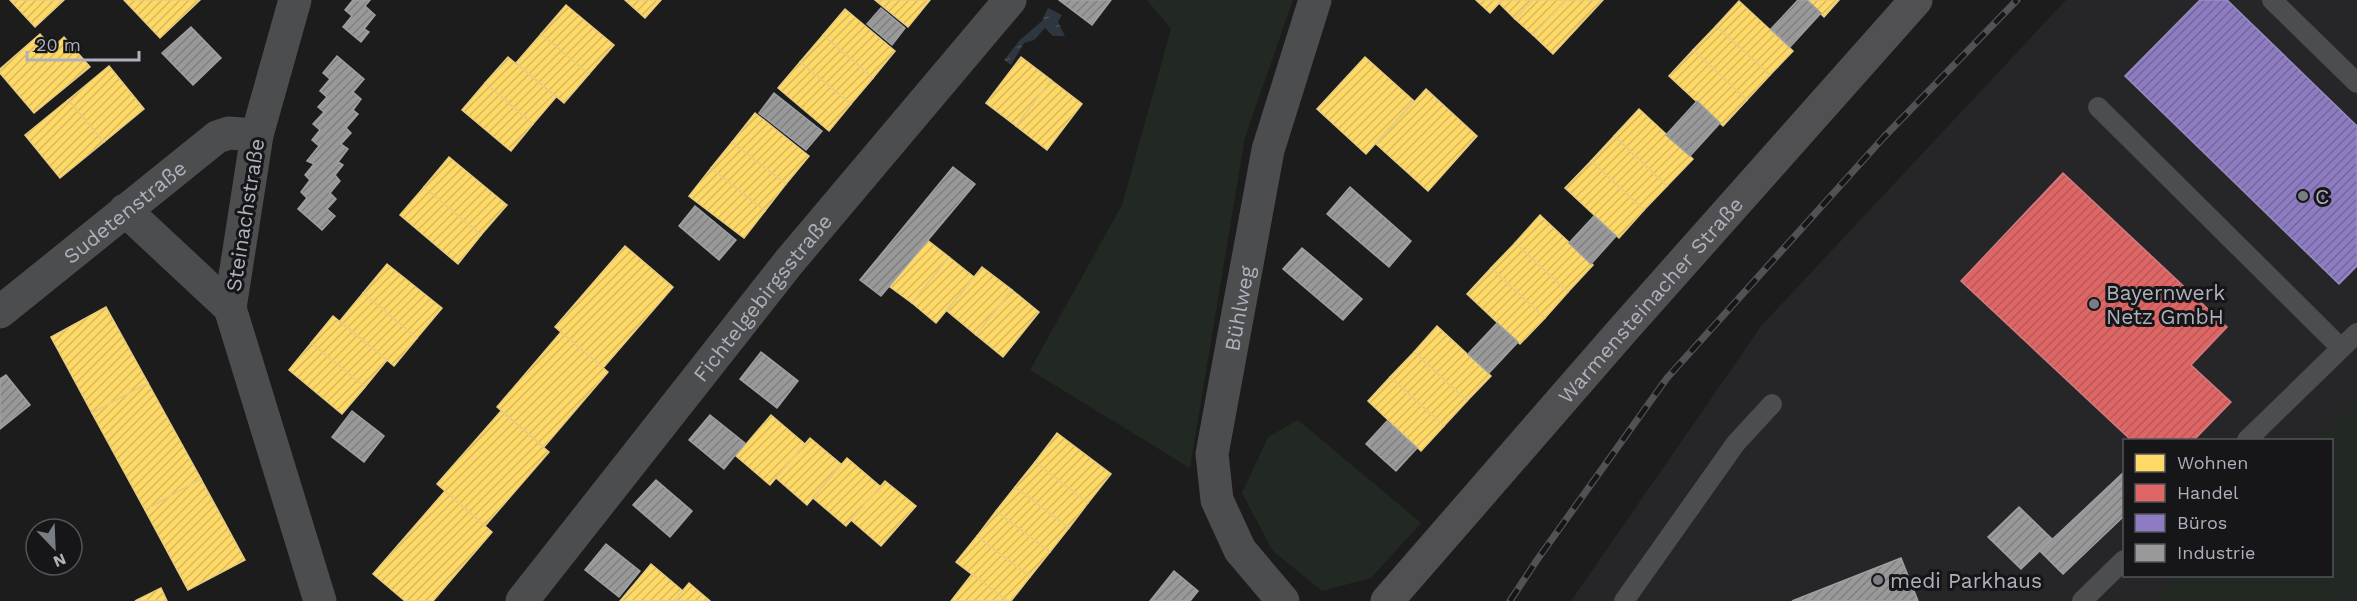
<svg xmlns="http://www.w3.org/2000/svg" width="2357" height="601" font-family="'Work Sans',sans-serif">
<defs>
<pattern id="water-ripples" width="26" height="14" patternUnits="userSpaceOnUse" patternTransform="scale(1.5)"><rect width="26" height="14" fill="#2e363f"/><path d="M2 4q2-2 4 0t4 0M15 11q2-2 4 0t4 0" fill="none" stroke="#4a5159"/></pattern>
<pattern id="homes-hatch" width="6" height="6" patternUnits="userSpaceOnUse" patternTransform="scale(1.5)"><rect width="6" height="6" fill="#ffd966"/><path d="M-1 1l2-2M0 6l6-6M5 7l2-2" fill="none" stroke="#d6b85d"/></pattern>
<pattern id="shops-hatch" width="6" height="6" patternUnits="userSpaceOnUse" patternTransform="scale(1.5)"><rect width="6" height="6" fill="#e06666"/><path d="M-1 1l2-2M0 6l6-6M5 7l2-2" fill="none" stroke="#b55a5a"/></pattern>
<pattern id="offices-hatch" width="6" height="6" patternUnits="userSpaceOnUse" patternTransform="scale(1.5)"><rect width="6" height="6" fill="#8e7cc3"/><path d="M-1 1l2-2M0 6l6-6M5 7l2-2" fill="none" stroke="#736799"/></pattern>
<pattern id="industry-hatch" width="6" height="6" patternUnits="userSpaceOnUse" patternTransform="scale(1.5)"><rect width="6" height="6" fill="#999"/><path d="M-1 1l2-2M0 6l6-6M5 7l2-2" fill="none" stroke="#808081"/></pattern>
</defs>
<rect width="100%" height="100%" fill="#1c1c1c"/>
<path fill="#262628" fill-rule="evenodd" d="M2066,0H2357V601H1571L1762,325ZM2124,440H2332V576H2124Z"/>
<g fill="#222923">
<polygon points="1147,0 1293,0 1245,137 1190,468 1030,370 1122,205 1171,29"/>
<polygon points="2357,401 2357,586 2342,601 2155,601 2181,576 2332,576 2332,440 2317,440"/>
<polygon points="1298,420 1421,523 1371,578 1322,591 1273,551 1242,493 1268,437"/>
</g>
<polygon fill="url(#water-ripples)" points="1048,8 1062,15 1058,22 1065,36 1053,36 1045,28 1034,40 1024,43 1011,65 1004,60 1020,40 1042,21"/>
<g fill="url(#homes-hatch)" stroke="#e7cd80" stroke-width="1.5">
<polygon points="10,0 64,0 35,27"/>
<polygon points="124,0 200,0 160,38"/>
<polygon points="625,0 661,0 645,18"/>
<polygon points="875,0 930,0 908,27"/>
<polygon points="1476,0 1502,0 1490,13"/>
<polygon points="1502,0 1533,0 1515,19 1499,3"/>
<polygon points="1533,0 1566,0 1533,35 1515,19"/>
<polygon points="1566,0 1603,0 1553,54 1533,35"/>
<polygon points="1807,0 1839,0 1824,17"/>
<polygon points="1739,1 1793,51 1770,75 1716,26"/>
<polygon points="566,5 614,45 589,74 541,34"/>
<polygon points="845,9 895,51 873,78 823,35"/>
<polygon points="1716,26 1770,75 1747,100 1693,50"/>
<polygon points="40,34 52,48 64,37 90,67 34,113 0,73 0,69"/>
<polygon points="541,34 589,74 564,103 516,63"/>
<polygon points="823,35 873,78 851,104 800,62"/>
<polygon points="1693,50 1747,100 1723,126 1669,76"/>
<polygon points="508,57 556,97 533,124 485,83"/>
<polygon points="1021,57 1051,80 1016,126 986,103"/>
<polygon points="1365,57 1414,101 1366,154 1317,109"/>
<polygon points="800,62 851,104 829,131 778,88"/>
<polygon points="109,66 144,109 104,142 68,100"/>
<polygon points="1051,80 1082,104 1047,150 1016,126"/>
<polygon points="485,83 533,124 511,151 462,110"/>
<polygon points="1426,89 1477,136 1428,191 1376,144"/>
<polygon points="68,100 104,142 60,178 25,135"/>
<polygon points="1639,109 1693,159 1667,186 1614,136"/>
<polygon points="755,113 809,156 786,184 732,142"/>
<polygon points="1614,136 1667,186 1644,210 1591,161"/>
<polygon points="732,142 786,184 765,211 711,168"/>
<polygon points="449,157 507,205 481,235 424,187"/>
<polygon points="1591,161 1644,210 1619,238 1565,188"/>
<polygon points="711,168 765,211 744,238 689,196"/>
<polygon points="424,187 481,235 458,264 400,215"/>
<polygon points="1540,215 1593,265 1568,292 1515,243"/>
<polygon points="926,239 949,257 912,303 889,286"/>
<polygon points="1515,243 1568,292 1545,318 1491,268"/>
<polygon points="625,246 673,287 603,368 555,327"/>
<polygon points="949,257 974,277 936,323 912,303"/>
<polygon points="387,264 442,308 417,338 363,293"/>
<polygon points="982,267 1012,290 976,335 947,311"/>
<polygon points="1491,268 1545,318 1520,344 1467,294"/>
<polygon points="1012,290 1039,312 1003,357 976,335"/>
<polygon points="363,293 417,338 394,366 340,321"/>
<polygon points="106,307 148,383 92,413 51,337"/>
<polygon points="333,316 387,360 365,387 311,343"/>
<polygon points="1437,326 1491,376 1467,401 1414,352"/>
<polygon points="561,332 608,372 544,447 497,407"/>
<polygon points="311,343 365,387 342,414 289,370"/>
<polygon points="1414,352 1467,401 1444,426 1390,377"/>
<polygon points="1390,377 1444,426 1421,451 1368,401"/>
<polygon points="148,383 201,479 145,510 92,413"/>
<polygon points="501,411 549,452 485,526 437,484"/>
<polygon points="771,415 805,444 770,485 736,456"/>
<polygon points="1057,433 1111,474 1088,503 1035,462"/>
<polygon points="810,438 841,464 807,505 776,478"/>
<polygon points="847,458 881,487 846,526 813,498"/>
<polygon points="1035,462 1088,503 1069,528 1015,487"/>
<polygon points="201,479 245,560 188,590 145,510"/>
<polygon points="885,481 916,506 881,546 851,520"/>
<polygon points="1015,487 1069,528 1050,552 996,511"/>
<polygon points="445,491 492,532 433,601 405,601 373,574"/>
<polygon points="996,511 1050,552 1030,577 977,536"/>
<polygon points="977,536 1030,577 1011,601 1007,601 956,562"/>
<polygon points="651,564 683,591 674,601 620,601"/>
<polygon points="972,574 1007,601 951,601"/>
<polygon points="689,583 710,601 674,601"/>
<polygon points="161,588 167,601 135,601"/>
</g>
<polygon fill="url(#shops-hatch)" stroke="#d17c80" stroke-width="1.5" points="2063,173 2227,327 2191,365 2231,402 2194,440 2131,440 1961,281"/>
<polygon fill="url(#offices-hatch)" stroke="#988cc1" stroke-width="1.5" points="2200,0 2227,0 2357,126 2357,266 2339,284 2125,76"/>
<g fill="url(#industry-hatch)" stroke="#9fa0a4" stroke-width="1.5">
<polygon points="353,0 370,0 365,6 375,15 364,29 369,32 361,42 343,27 352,16 345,10"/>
<polygon points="1059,0 1111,0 1092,25"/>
<polygon points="1798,0 1807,0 1821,13 1790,47 1771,29"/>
<polygon points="881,8 905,28 892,45 867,24"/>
<polygon points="191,27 221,58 193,85 162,53"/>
<polygon points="337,56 364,79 353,92 361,99 353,110 358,114 346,128 351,133 341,144 348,149 338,162 343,165 335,175 340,181 330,193 336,199 327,209 335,216 322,230 298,209 307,198 301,192 310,180 305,175 314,164 307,161 319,146 312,140 320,130 313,124 324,112 318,107 327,97 320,91 330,79 323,73"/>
<polygon points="774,93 822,131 806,150 759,113"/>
<polygon points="1697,101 1720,123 1690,156 1666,135"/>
<polygon points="953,167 975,184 881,296 860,280"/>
<polygon points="1350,187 1411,241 1389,267 1327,214"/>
<polygon points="695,206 736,240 719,260 679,226"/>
<polygon points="1594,216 1616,236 1591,264 1569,243"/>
<polygon points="1302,248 1362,299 1343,320 1283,269"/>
<polygon points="1497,323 1518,342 1489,373 1468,354"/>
<polygon points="761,352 798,381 777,408 740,379"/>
<polygon points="6,375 30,405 0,429 0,379"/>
<polygon points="352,411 384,436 364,462 332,437"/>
<polygon points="710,415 745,443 724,469 689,440"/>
<polygon points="1387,421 1417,448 1396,471 1366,444"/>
<polygon points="2124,472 2124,516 2063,574 2040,551"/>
<polygon points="656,480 692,511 670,537 633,505"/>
<polygon points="2019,507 2052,539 2021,569 1988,537"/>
<polygon points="606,544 640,571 619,597 585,570"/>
<polygon points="1901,558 1918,601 1792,601"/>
<polygon points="1174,571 1198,591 1190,601 1150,601"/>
</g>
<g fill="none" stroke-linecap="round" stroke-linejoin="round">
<g stroke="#4c4d4f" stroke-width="20">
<polyline points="2272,0 2357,83"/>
<polyline points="2098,107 2341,348"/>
<polyline points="2247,440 2357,333"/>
<polyline points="1624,601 1736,443 1772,404"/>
<polyline points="2082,601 2124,560"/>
</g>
<g stroke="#4c4d4f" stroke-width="33">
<polyline points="295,0 257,135 230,308 320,601"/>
<polyline points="125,210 230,308"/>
<path id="s1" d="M0,312L217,137L229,133L257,135"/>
<path id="s2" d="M522,601L789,262L1010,0"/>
<path id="s3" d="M1283,601L1240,550L1217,500L1212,454L1268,150L1315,0"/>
</g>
<path stroke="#505053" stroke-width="33" id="s4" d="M1387,601L1621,332L1916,0"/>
<g stroke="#515255" stroke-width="7">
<polyline id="rail" points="1510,601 1537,560 1667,378 1884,137 2017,0"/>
</g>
<use href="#rail" stroke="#161618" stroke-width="4.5" stroke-dasharray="14" stroke-linecap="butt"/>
</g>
<g fill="#7b7d84" stroke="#161618" stroke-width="2">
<circle cx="2303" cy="196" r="6"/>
<circle cx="2094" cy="304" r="6"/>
<circle cx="1878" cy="580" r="6"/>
</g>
<g text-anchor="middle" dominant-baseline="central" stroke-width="6" stroke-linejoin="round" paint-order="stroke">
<g font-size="21" fill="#aeb1bc" stroke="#161618" text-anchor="start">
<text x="2315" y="196">C</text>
<text x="2106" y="292">Bayernwerk<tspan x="2106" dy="24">Netz GmbH</tspan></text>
<text x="1890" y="580">medi Parkhaus</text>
</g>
<g font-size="21" fill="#aeb1bc" stroke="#161618">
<text stroke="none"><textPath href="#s1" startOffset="160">Sudetenstraße</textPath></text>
<text transform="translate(245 215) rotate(-81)">Steinachstraße</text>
<text stroke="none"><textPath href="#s2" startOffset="387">Fichtelgebirgsstraße</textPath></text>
<text stroke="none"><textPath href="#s4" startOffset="400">Warmensteinacher Straße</textPath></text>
<text stroke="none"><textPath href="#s3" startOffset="316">Bühlweg</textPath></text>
</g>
</g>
<rect x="2123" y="439" width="210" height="138" fill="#161618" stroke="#53545a" stroke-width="1.5"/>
<rect x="2135" y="454" width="30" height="18" fill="#ffd966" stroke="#53545a" stroke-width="1.5"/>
<text x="2177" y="469" font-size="18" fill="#aeb1bc">Wohnen</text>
<rect x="2135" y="484" width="30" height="18" fill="#e06666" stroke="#53545a" stroke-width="1.5"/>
<text x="2177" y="499" font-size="18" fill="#aeb1bc">Handel</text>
<rect x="2135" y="514" width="30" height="18" fill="#8e7cc3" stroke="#53545a" stroke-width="1.5"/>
<text x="2177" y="529" font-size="18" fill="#aeb1bc">Büros</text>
<rect x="2135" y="544" width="30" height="18" fill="#999999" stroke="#53545a" stroke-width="1.5"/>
<text x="2177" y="559" font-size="18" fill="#aeb1bc">Industrie</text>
<g transform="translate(54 547) rotate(157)"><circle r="28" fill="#161618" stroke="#53545a" stroke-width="1.5"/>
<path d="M0-4.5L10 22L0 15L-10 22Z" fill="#7b7d84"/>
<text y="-9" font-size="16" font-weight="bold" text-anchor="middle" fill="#aeb1bc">N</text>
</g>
<path d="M27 51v9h112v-9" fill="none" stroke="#aeb1bc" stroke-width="3"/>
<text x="36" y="51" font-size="18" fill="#aeb1bc" stroke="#161618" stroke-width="4.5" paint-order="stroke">20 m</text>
</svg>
